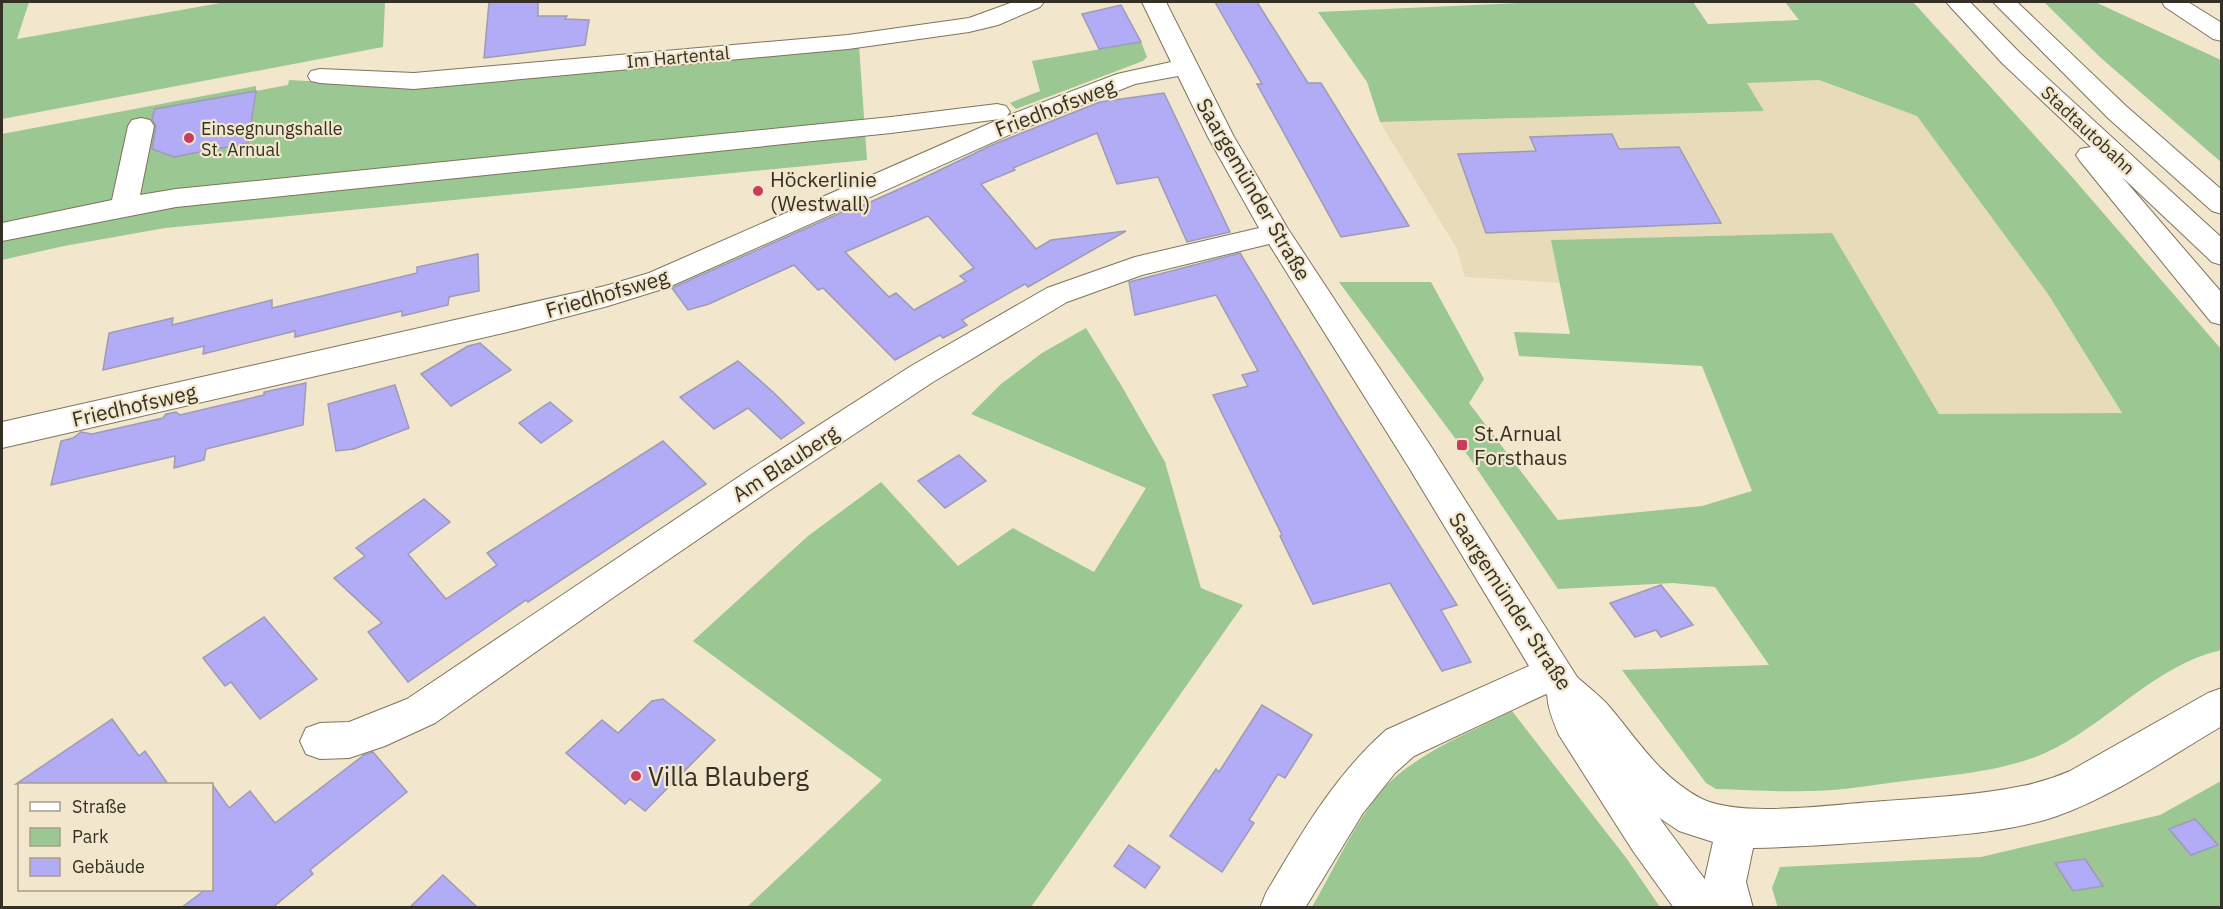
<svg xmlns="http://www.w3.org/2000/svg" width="2223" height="909" font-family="'IBM Plex Sans',sans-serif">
<rect width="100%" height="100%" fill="#f2e7cc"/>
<polygon fill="#e7dbb9" points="1819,80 1917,116 2048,294 2122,414 1939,414 1832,233 1551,240 1561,283 1465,277 1457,249 1380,122 1763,111 1746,82"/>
<g fill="#9ac792">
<polygon points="2,2 29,2 17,39 226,2 385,2 383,47 2,119"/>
<path d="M1542,2H1693L1708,24L1799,20L1785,2H1913L2066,170L2221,349V650C2153,666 2107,725 2045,753C2006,770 1962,774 1921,779C1883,783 1845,791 1807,791C1777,792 1746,790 1716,789L1706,783L1622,670L1769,665L1715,587L1673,583L1558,589L1469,457L1339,282H1431L1484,379L1469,403L1558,520L1702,506L1752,491L1702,366L1519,356L1514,332L1570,334L1551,240L1832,233L1939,414L2122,413L2048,294L1917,116L1819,80L1747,83L1764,111L1380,122L1367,82L1318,12Z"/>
<polygon points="2044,2 2095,2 2221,60 2221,162 2101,58"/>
<polygon points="1141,42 1147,57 1143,61 1016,109 1010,103 1040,91 1032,61"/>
<polygon points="859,46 867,160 165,228 64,246 2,260 2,134 256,86 256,91 288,85 289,80 380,85"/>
<polygon points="1086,328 1121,385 1165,462 1201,588 1243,605 1031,907 747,907 882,780 693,641 808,536 881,482 958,566 1013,528 1094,572 1146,488 971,414 1001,384 1042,353"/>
<path d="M1512,711L1627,859L1660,907H1312C1332,872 1350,833 1374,800C1404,758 1467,734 1512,711Z"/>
<polygon points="2221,781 2221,907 1778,908 1772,888 1780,867 1981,857 2160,815"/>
</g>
<g fill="#b2abf5" stroke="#9d9bb5" stroke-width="1.5" fill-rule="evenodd">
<polygon points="489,2 538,2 538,16 567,16 565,19 589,20 585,45 484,58"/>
<polygon points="1215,2 1257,2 1308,83 1321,83 1409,226 1341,237 1257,84 1262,84"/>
<polygon points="1121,5 1141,42 1099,49 1082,14"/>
<polygon points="256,91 248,143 174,157 152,149 156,126 152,119 155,109"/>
<path d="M1164,93L1230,232L1187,242L1158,177L1117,184L1097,133L1013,168L1015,170L981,184L1036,249L1051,240L1126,231L1028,287L1025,284L962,320L967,325L943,338L940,335L895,360L823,288L818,290L794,265L709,304L688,310L672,288L847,210L848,212L915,182L992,145L1052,121L1100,102ZM928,216L974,268L960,276L966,281L914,310L896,293L889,297L845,252Z"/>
<polygon points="1612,134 1619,149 1679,147 1721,223 1486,233 1458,154 1536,151 1530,137"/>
<polygon points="1240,253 1336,412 1457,605 1441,610 1471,662 1442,671 1390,583 1313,604 1280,536 1282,535 1213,395 1248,386 1242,375 1258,371 1216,295 1135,315 1129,282"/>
<polygon points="478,254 479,291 449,297 448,305 402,316 402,311 295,337 295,331 203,354 204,346 103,370 109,333 173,318 172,325 272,300 272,308 417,273 417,267"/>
<polygon points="480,343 511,370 451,406 421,374 468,346"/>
<polygon points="738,361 773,392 804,423 781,439 748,408 714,429 680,397"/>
<polygon points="306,383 303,425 206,449 204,460 174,468 175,456 51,485 61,441 73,438 81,432 92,434 163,418 166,414 176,412 180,415 264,395 264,392"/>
<polygon points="395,385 409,428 354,449 336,451 328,404"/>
<polygon points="550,402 572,421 541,443 519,423"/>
<polygon points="663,441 706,484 528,602 526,600 408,682 368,632 382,623 334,578 365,556 356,548 424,499 450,522 408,554 446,599 497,565 487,553"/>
<polygon points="959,455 986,481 945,508 918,481"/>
<polygon points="1661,585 1693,625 1661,637 1656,630 1635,637 1610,603"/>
<polygon points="264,617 317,679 260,719 231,682 225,686 203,658"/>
<polygon points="663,699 715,740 645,811 630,799 625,804 566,753 602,720 618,733 652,701"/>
<polygon points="1262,705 1312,735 1285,778 1278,774 1249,820 1254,823 1222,872 1170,836 1216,769 1219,772"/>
<polygon points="112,719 139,756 145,751 168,784 16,784"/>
<polygon points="373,752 407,792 310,870 313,874 272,908 181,908 205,890 212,890 212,784 229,808 250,791 275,823 364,755"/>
<polygon points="2195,819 2218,845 2191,855 2169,829"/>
<polygon points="1129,845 1160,867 1145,888 1114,866"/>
<polygon points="2085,859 2103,886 2073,891 2055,863"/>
<polygon points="443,875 478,908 409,908"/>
</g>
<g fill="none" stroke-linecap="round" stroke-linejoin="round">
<g stroke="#7e745c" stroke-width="2">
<g id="minor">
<polygon points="1013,2 1044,2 1040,7 998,25 969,32 848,49 414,89 320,83 311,81 308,76 311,71 320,69 414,73 848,35 969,18"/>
<path d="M1142,2H1166L1234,137L1288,229L1432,448L1577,677C1587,686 1599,695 1608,705C1638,740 1658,775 1700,798C1737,818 1829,805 1872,802C1922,798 1973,796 2022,786C2038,783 2054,778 2070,771L2208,693L2222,688V726C2169,757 2116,795 2057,816C2011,832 1958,835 1909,839C1857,843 1805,847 1753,848L1746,882L1753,908H1711L1704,882L1713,842L1679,831L1649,811L1620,784L1579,729L1546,694L1414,756L1395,773L1363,813L1305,908H1260L1266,893C1301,834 1334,776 1386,730L1529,666L1408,466L1269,244L1142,275L1067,302L933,382L773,488L611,599L435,723L385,746L349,758L320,759L306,754L300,741L306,728L320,723L349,722L407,699L749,470L911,366L1047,288L1135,257L1259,228L1208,137L1178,76L1135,84L1020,130L669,287L608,306L516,330L2,448V422L605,286L649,273L1000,119L891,133L176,207L2,241V223L112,200L128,126L132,120L141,118L150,120L154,126L140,195L176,189L891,117L997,104L1006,106L1010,112L1007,116L1117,74L1171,62Z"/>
</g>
</g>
<g stroke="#7e745c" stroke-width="2">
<path id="major" d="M1564,672L1577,677L1590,715L1663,823L1715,893L1721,908H1674L1633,851L1559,735C1551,716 1542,695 1551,677Z"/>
</g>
<g stroke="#7e745c" stroke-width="2">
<g id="highway">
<polygon points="1946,2 1970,2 2020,53 2222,238 2222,265 2212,262 2122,177 2222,293 2222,325 2211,322 2080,161 2076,155 2080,149 2091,147 2002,63"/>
<polygon points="1993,2 2017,2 2126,106 2222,190 2222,214 2212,211 2108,118"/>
<polygon points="2162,2 2188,2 2222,23 2222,41 2213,39 2165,7"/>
</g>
</g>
<use href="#minor" fill="#fff" fill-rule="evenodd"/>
<use href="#major" fill="#fff" fill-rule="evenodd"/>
<use href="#highway" fill="#fff" fill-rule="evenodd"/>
</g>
<g fill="#ca3b5c" stroke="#f2e7cc" stroke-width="2">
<circle cx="189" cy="138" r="6"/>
<circle cx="758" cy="191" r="6"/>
<rect x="1456" y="439" width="12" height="12" rx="3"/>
<circle cx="636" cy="776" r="6"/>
</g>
<g text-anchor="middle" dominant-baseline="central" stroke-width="4.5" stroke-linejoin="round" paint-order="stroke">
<g font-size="18" fill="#343025" stroke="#f2e7cc">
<text transform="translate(678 57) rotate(-5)">Im Hartental</text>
<text transform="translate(2088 130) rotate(43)">Stadtautobahn</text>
</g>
<g font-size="18" fill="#343025" stroke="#f2e7cc" text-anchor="start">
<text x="201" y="128">Einsegnungshalle<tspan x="201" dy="21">St. Arnual</tspan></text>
</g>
<g font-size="21" fill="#343025" stroke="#f2e7cc">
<text transform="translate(1055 107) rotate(-21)">Friedhofsweg</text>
<text transform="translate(1254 189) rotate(60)">Saargemünder Straße</text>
<text transform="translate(607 293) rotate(-16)">Friedhofsweg</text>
<text transform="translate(134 405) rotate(-13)">Friedhofsweg</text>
<text transform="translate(785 463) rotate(-33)">Am Blauberg</text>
<text transform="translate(1511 601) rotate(57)">Saargemünder Straße</text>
</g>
<g font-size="21" fill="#343025" stroke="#f2e7cc" text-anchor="start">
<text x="770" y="179">Höckerlinie<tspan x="770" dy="24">(Westwall)</tspan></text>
<text x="1474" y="433">St.Arnual<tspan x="1474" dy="24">Forsthaus</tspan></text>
</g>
<g font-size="26" fill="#343025" stroke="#f2e7cc" text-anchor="start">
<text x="648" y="776">Villa Blauberg</text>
</g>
</g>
<rect width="2223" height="909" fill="none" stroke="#343025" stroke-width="6"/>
<rect x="18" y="783" width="195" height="108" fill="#f2e7cc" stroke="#a69e89" stroke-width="1.5"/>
<rect x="30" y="802" width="30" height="9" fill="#ffffff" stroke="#a69e89" stroke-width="1.5"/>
<text x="72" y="813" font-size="18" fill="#343025">Straße</text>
<rect x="30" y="828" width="30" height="18" fill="#9ac792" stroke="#a69e89" stroke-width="1.5"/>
<text x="72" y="843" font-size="18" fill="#343025">Park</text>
<rect x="30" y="858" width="30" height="18" fill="#b2abf5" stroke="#a69e89" stroke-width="1.5"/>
<text x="72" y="873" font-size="18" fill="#343025">Gebäude</text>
</svg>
